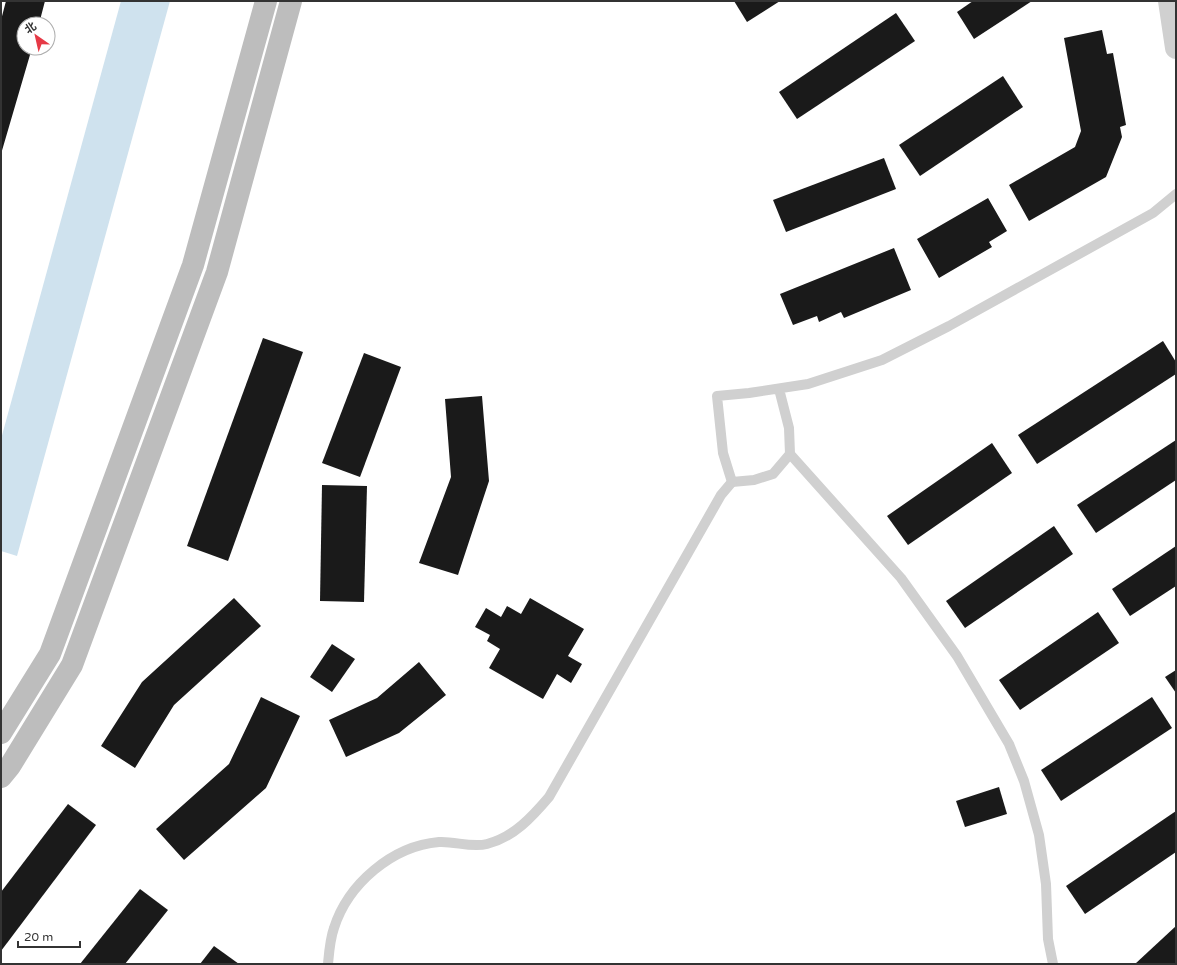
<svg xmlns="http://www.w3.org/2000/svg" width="1177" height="965" font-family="'Varela Round','Noto Sans SC',sans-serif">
<rect width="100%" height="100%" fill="#fff"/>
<polygon fill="#cfe2ee" points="121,1 170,1 17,556 1,551 1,439"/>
<g fill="#1a1a1a">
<polygon points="6,1 45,1 39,24 24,24 24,48 32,48 1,154 1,20"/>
<polygon points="734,1 780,1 747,22"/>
<polygon points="973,1 1032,1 974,39 957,12"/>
<polygon points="896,13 915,41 797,119 779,92"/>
<polygon points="1102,30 1107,54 1113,53 1126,125 1120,127 1122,137 1106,177 1029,221 1009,185 1075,147 1081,131 1064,38"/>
<polygon points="1003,76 1023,107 920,176 899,145"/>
<polygon points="884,158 896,189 786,232 773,200"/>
<polygon points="988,198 1007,231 989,242 992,247 939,278 917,239"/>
<polygon points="894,248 911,290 844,318 841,312 819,322 817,316 793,325 780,294"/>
<polygon points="263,338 303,352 228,561 187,546"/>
<polygon points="1163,341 1176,362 1176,374 1037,464 1018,435"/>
<polygon points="364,353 401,367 360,477 322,463"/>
<polygon points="482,396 489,481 458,575 419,563 451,477 445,399"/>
<polygon points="1176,440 1176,480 1096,533 1077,505"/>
<polygon points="992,443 1012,473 908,545 887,516"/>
<polygon points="322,485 367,486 364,602 320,601"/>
<polygon points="1054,526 1073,554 965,628 946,601"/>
<polygon points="1176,546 1176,586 1130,616 1112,589"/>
<polygon points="234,598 261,626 174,705 135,768 101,746 142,682"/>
<polygon points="530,598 584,629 568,656 582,664 571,683 557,674 543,699 489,668 500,649 487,641 490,635 475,627 486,608 501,617 507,606 521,614"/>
<polygon points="1098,612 1119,643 1020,710 999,680"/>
<polygon points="332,644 355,659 332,692 310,677"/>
<polygon points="419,662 446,695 399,733 346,757 329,720 377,698"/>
<polygon points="1176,670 1176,693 1165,677"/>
<polygon points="261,697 300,716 266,788 184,860 156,829 229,764"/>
<polygon points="1152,697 1172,728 1061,801 1041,770"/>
<polygon points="999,787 1007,814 965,827 956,801"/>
<polygon points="68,804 96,825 1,951 1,892"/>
<polygon points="1176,811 1176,852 1085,914 1066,886"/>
<polygon points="140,889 168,910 125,964 80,964"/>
<polygon points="1176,926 1176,964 1135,964"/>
<polygon points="214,946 239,964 200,964"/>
</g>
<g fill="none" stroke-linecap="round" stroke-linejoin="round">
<g stroke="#d0d0d0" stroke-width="10">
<polyline points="779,389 789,428 790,454 773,474 754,480 732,482 723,453 717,396 749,393 808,384 882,360 949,326 1153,213 1176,194"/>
<polyline points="790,454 901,578 957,656 1009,744 1024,781 1039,835 1046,884 1048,939 1053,964"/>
<path d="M328,964C329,953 330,939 334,928C348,884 392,846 439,842C455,841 471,848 487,844C514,837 532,817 549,797L721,495L732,482"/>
</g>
<polyline stroke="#d0d0d0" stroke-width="22" points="1169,1 1176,48"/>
<g stroke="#bdbdbd" stroke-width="22">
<polyline points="1,733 50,654 193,265 266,1"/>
<polyline points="1,777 10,766 72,665 217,272 291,1"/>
</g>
</g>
<rect width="1177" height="965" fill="none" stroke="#333333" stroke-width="4"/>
<g transform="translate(36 36) rotate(326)"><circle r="19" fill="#ffffff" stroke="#adadad"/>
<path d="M0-3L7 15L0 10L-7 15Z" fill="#e63946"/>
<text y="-6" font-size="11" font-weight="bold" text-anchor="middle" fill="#333333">北</text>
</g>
<path d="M18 941v6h62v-6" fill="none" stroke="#333333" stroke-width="2"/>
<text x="24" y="941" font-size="12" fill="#333333" stroke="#ffffff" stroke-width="3" paint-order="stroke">20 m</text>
</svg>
